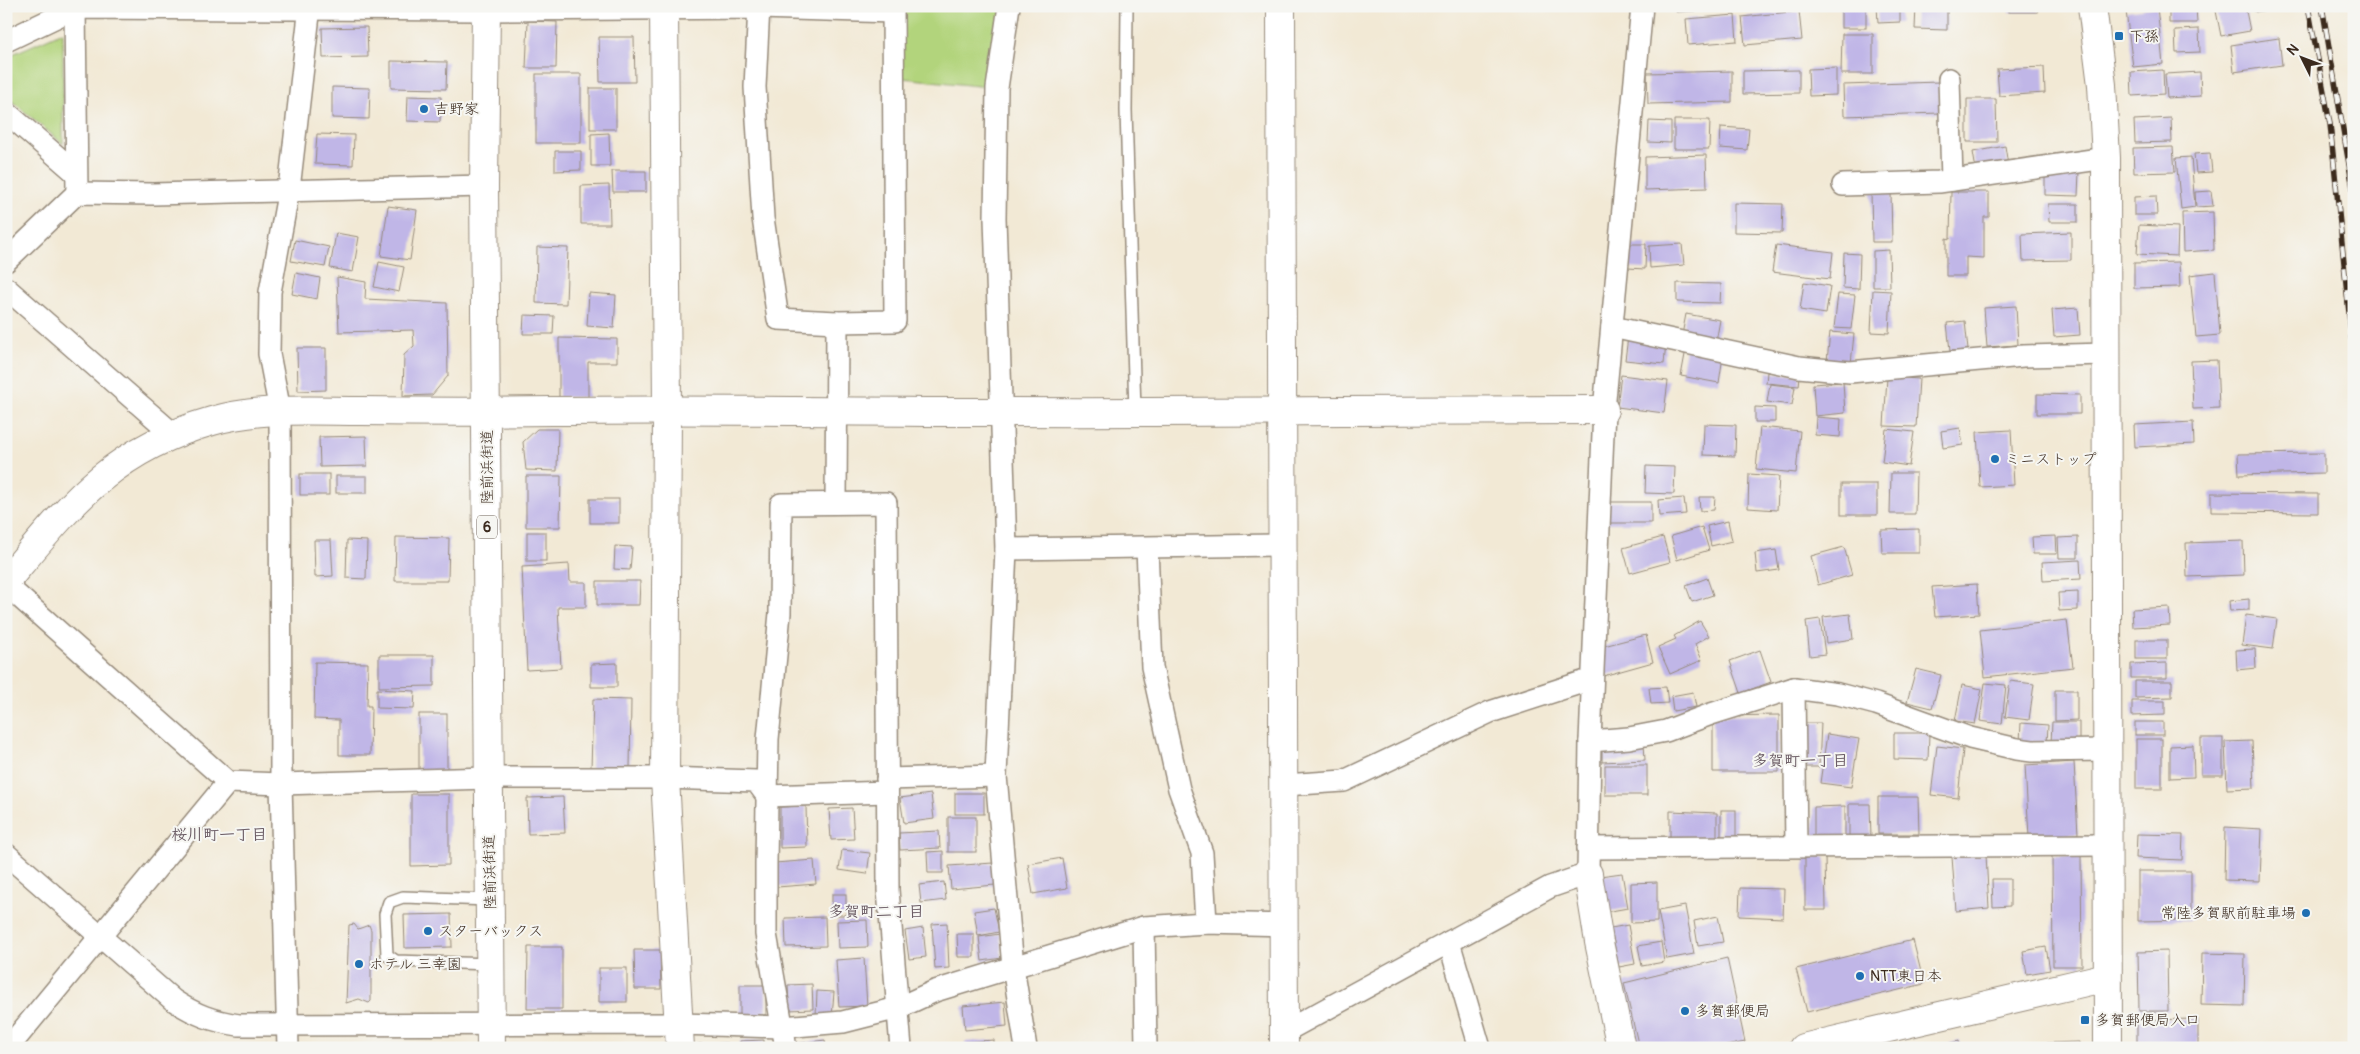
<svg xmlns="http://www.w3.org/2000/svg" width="2360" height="1054" font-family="Pangolin,'Klee One',sans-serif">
<rect width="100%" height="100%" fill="#f6f6f2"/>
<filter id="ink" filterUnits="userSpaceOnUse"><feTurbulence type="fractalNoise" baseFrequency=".02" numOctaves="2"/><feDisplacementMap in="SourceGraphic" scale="10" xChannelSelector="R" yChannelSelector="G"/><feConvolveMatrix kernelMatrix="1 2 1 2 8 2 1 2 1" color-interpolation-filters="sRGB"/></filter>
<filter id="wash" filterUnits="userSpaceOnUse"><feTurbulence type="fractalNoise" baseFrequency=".0096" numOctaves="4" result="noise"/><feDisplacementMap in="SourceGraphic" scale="20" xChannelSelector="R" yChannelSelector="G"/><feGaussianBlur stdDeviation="1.12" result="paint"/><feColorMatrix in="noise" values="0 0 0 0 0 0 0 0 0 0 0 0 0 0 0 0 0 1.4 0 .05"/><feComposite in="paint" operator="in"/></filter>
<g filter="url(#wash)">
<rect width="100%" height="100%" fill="#f2e9d5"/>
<g fill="#b2d47c" stroke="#767f4d">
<polygon points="893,6 1009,6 997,88 893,77"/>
<polygon points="63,32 63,144 6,96 6,57"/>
</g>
<g id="blocks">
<g fill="#c0b6e7">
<polygon points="1675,6 1714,6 1715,10 1676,12"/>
<rect x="1841" y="6" width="25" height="22"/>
<polygon points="1877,6 1900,6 1900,22 1878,23"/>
<polygon points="1916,6 1947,6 1947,30 1915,29"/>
<rect x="2009" y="6" width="29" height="6"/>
<polygon points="2169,6 2196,6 2197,23 2169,23"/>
<polygon points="2215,6 2245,6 2250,31 2221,36"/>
<polygon points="2254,6 2275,6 2275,9 2255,12"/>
<polygon points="2157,7 2163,64 2133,67 2126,11"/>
<polygon points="1799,11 1802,40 1745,45 1742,17"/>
<polygon points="1735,15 1737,41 1688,45 1686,19"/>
<polygon points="528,21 557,22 556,68 526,68"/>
<polygon points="367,27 368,57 323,58 322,28"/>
<polygon points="2199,29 2200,52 2176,53 2175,30"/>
<polygon points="1842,34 1873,34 1873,74 1841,74"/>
<polygon points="599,37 634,37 635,82 600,82"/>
<polygon points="2279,38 2282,65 2234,72 2231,45"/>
<polygon points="391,61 447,62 446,89 391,88"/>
<polygon points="2044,67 2045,93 1999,96 1997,69"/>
<polygon points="1836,68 1836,95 1809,96 1808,69"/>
<polygon points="1799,70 1799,93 1743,94 1743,71"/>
<polygon points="2163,70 2164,94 2132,96 2131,72"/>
<polygon points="1732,71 1732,102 1648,104 1647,73"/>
<polygon points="2200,72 2201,96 2167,98 2165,74"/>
<rect x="536" y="74" width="45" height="69"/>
<polygon points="1939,82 1940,113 1844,116 1843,85"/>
<polygon points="332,87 370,88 369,119 332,118"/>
<rect x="590" y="88" width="26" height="41"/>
<polygon points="408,96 441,97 440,122 407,121"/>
<polygon points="1967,99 1996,99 1997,142 1967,142"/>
<polygon points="2171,118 2172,142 2135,143 2134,120"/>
<polygon points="1674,120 1710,120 1709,149 1674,149"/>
<polygon points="1649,121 1671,122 1671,143 1648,142"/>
<polygon points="1721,127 1749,129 1747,150 1720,148"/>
<polygon points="609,133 610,166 591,166 591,134"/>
<polygon points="317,134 354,135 353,165 315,164"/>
<polygon points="2005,146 2008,165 1976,170 1973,152"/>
<polygon points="2173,147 2175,172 2134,173 2133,148"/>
<polygon points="555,151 581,151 581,170 555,171"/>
<polygon points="2210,153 2212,172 2196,173 2194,154"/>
<polygon points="1706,155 1707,188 1645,190 1645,157"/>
<polygon points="2191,157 2195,207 2181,209 2176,158"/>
<polygon points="612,171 646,171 646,192 613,192"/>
<polygon points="2045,171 2079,171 2078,196 2045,195"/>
<polygon points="609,185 610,224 581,224 581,186"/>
<polygon points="2211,191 2213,206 2196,207 2195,192"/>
<polygon points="1871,192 1891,192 1892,242 1872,242"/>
<polygon points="1951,192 1989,192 1989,217 1984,217 1984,258 1966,257 1966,276 1946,276 1946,238 1950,239"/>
<polygon points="2156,196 2157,215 2134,215 2134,197"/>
<polygon points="1734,203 1783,204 1782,233 1734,232"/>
<polygon points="2048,204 2078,204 2078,222 2049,222"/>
<polygon points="388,206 417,210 410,260 381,256"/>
<polygon points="2213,212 2214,250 2183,252 2182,213"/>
<polygon points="2139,225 2178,227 2177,256 2137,254"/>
<polygon points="2071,232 2071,260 2023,261 2022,234"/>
<polygon points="336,233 359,237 353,272 330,268"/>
<polygon points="295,240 329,247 325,267 291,261"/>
<polygon points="1629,244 1646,244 1645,269 1628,268"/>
<polygon points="1682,244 1684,265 1650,268 1649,246"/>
<polygon points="1776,245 1833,252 1830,279 1772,272"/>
<polygon points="537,247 568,248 566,304 536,303"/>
<polygon points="1889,250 1890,287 1873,287 1873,251"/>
<polygon points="1844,253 1860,254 1859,289 1843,288"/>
<polygon points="379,262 404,267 399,292 374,287"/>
<polygon points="2179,262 2180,287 2134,288 2134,263"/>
<polygon points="2215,272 2220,335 2196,337 2190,275"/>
<polygon points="296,273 320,278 317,299 292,294"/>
<polygon points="337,277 366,282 365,299 447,303 448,376 432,395 403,396 404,355 414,346 413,330 339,332"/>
<polygon points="1804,282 1830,286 1826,314 1800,310"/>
<polygon points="1677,283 1721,284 1720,303 1677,302"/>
<polygon points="1873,290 1891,291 1889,333 1871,332"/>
<polygon points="589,293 616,295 614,328 587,326"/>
<polygon points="1838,294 1855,295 1851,329 1834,328"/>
<polygon points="2016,306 2018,345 1987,347 1984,308"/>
<polygon points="2078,308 2080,335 2054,337 2052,310"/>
<polygon points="1686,314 1720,320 1716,342 1682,335"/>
<polygon points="524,315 554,316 553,334 523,334"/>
<polygon points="1965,321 1968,350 1950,351 1947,323"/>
<polygon points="1830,332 1854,334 1851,364 1827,361"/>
<polygon points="1628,337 1666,342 1664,364 1625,360"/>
<polygon points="559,338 617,339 617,362 588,362 588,397 559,397"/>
<polygon points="297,348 326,348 326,390 298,391"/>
<polygon points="1686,349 1723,356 1719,383 1681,376"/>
<polygon points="2217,360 2219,408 2193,409 2191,361"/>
<polygon points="1767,372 1800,376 1799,386 1766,383"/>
<polygon points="1621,375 1668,381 1664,413 1617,407"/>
<polygon points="1887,377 1919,379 1916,427 1884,426"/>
<polygon points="1843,382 1845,413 1815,416 1813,384"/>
<polygon points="1770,384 1795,387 1792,405 1767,402"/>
<polygon points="2037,394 2080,395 2080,414 2037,414"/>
<polygon points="1755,407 1775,408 1775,422 1755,422"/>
<polygon points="1816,417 1841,419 1840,437 1815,435"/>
<polygon points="2193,422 2194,444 2135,447 2134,425"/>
<polygon points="1704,424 1736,425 1735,456 1703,455"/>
<polygon points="1760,427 1800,431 1796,473 1756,469"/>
<polygon points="1960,428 1963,445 1943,448 1941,431"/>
<polygon points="537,429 558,429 557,471 526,470 523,442"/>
<polygon points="1886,429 1914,432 1909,466 1882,462"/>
<polygon points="2011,430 2014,485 1980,487 1977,432"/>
<polygon points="366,436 367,466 320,467 319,437"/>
<polygon points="2324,453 2324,473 2239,475 2238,454"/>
<polygon points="1646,466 1675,467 1674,494 1645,493"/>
<polygon points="1891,473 1916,473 1915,514 1890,514"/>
<rect x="300" y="474" width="29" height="21"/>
<polygon points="1749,474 1779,476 1777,510 1748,508"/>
<rect x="336" y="476" width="31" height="17"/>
<polygon points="526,476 561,476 560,527 526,527"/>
<rect x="1841" y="484" width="36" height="31"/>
<polygon points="2211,493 2318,494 2318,513 2211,512"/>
<polygon points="1699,497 1715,497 1714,510 1700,511"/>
<polygon points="1684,498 1686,514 1659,516 1658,500"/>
<rect x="590" y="499" width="29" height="24"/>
<rect x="1606" y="502" width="45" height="21"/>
<polygon points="1728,521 1732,541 1711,546 1707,526"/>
<polygon points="1702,527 1709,550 1677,560 1671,536"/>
<polygon points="1919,529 1919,553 1882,553 1881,530"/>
<rect x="527" y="532" width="19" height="29"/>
<polygon points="2056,536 2057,554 2033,554 2032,537"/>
<polygon points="396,537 449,538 448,581 395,581"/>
<polygon points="1663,537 1670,562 1630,573 1623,548"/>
<polygon points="2078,537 2078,558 2059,558 2058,538"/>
<polygon points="314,540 331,540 333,576 315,577"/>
<polygon points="347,540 367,541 366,579 346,578"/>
<polygon points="2243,541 2244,575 2187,577 2186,543"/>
<polygon points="615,546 632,547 630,570 614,569"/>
<polygon points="1844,547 1852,575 1818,585 1811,556"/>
<polygon points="1776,550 1779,570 1757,573 1755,553"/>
<polygon points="2080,560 2081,579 2043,581 2042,562"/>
<polygon points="569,564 570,582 586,582 586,607 558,607 561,668 527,670 522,567"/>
<polygon points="1707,578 1713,595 1692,602 1686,586"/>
<polygon points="597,581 640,581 639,605 597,605"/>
<polygon points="1977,584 1979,614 1935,617 1932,587"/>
<polygon points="2078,592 2078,610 2059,611 2058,593"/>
<polygon points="2249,599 2249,610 2230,611 2229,601"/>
<polygon points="2169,607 2170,625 2133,627 2132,609"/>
<polygon points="1850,614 1853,639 1826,643 1823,617"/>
<polygon points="2246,615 2277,619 2273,649 2242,645"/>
<polygon points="1820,619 1825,654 1810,656 1806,621"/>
<polygon points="2067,620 2073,667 1985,677 1980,630"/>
<polygon points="1700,621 1709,636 1695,644 1702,660 1670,674 1658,647 1676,639 1674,636"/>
<polygon points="1646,635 1653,662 1603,676 1596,648"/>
<rect x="2136" y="640" width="31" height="19"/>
<polygon points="2255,649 2256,668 2237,670 2236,650"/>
<polygon points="1760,650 1771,682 1741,693 1730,661"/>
<polygon points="379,655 434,655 434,686 379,687"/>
<polygon points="315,662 368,663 367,706 371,706 370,755 339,755 339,720 314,719"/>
<polygon points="617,663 617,687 591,687 591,664"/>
<polygon points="2167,663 2167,678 2131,678 2131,664"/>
<polygon points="1916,669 1941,675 1932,708 1907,702"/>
<polygon points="2010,681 2034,684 2029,720 2005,717"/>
<polygon points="2135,681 2172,681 2172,697 2135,698"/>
<polygon points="1985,683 2006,685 2002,724 1980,721"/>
<polygon points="1962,685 1982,689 1975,724 1955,721"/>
<polygon points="1666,687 1668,703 1651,704 1649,688"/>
<polygon points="377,689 415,691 414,709 377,708"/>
<polygon points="2055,690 2077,690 2077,720 2055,721"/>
<polygon points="1693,692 1696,707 1673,711 1671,696"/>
<polygon points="593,699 631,700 630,769 591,769"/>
<polygon points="2132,701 2165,701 2165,715 2132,716"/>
<rect x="419" y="714" width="28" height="57"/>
<polygon points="1779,715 1779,772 1713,772 1713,716"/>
<polygon points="2052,722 2079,722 2079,744 2051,743"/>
<rect x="2135" y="722" width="28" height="13"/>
<polygon points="1805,723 1821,723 1819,767 1803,767"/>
<polygon points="2021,723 2048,725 2047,743 2020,742"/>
<polygon points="1894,733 1929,733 1928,760 1894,759"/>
<polygon points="1827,734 1859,739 1851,787 1820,783"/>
<rect x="2201" y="738" width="22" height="37"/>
<rect x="2136" y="739" width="26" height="50"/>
<polygon points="2252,741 2254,788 2227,789 2225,742"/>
<polygon points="1644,743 1645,760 1602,762 1602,745"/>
<polygon points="2193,745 2194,777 2170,778 2170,746"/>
<polygon points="1937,746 1963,749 1958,798 1931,795"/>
<polygon points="2074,762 2078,834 2029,837 2025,765"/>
<rect x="1605" y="765" width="42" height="30"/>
<rect x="955" y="793" width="29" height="21"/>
<polygon points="411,794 449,794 449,865 411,866"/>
<polygon points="931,794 934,819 904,823 900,798"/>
<polygon points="563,797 565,833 528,834 527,798"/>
<polygon points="1878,797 1918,797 1919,834 1878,834"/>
<polygon points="1849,804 1870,804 1871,838 1849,839"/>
<polygon points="806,806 807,847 780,848 780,807"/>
<polygon points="1845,806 1845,837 1814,838 1814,807"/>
<polygon points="852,808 854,839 831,840 829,809"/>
<rect x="1721" y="810" width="15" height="28"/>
<polygon points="1670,811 1717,813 1717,838 1670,837"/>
<rect x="948" y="817" width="28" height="35"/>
<polygon points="2225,827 2262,829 2260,881 2224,880"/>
<polygon points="939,831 940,848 900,850 899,833"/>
<polygon points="2137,834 2183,835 2182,860 2136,858"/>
<polygon points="842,850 870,853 867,874 839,870"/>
<polygon points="943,851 943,873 928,873 927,852"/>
<polygon points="1986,855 1989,908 1956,911 1952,857"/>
<polygon points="1825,856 1826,910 1805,910 1805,857"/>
<polygon points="2052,856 2081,856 2082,966 2053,966"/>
<polygon points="1062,858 1067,888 1033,894 1028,864"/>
<polygon points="814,860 816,884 777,887 775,863"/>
<polygon points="993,863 995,885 951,889 949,866"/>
<polygon points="2138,871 2191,871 2191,920 2138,921"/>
<polygon points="1622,873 1628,908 1605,912 1600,876"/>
<polygon points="1992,879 2010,879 2010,906 1993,907"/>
<polygon points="944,882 946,900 921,903 919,885"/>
<polygon points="1657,882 1657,922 1631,923 1631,883"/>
<polygon points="1740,888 1784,889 1783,918 1739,916"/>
<rect x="832" y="894" width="14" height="21"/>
<polygon points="1685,906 1694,954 1667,959 1658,911"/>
<polygon points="994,908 999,932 978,936 974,911"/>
<polygon points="451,914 452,947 405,948 404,915"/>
<polygon points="1718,916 1723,942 1698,946 1694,921"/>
<polygon points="825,917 826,946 786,947 785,918"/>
<polygon points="867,920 868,947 838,948 837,921"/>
<polygon points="947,923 949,968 935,969 932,924"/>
<polygon points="354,924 358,929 369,925 371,930 371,1001 369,1003 359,999 346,1003 349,925"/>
<polygon points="1628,925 1635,964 1619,967 1611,928"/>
<polygon points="923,928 926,957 909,959 905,931"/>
<polygon points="957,934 974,934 974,957 958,957"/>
<polygon points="1000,934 1002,958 982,961 979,937"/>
<polygon points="1913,940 1924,984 1807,1012 1796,969"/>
<polygon points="1661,942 1664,962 1642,966 1638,946"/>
<polygon points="528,947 562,947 562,1009 527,1009"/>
<polygon points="2046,947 2050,970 2027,974 2023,951"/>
<polygon points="634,950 660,950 661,989 635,989"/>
<polygon points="2167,951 2168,1011 2139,1011 2138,952"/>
<polygon points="2202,953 2245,954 2244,1006 2201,1005"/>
<polygon points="864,958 867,1006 839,1007 836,960"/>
<polygon points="1727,958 1745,1042 1717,1048 1639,1048 1624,983"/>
<rect x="599" y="968" width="28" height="34"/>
<polygon points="812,984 813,1009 789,1010 788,985"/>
<rect x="740" y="985" width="26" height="30"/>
<polygon points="817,991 834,992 832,1017 816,1016"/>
<polygon points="1005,1002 1007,1026 965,1030 963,1006"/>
<polygon points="2198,1019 2198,1048 2137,1048 2137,1020"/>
<polygon points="764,1040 764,1048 740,1048 740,1041"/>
<polygon points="825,1040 826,1048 794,1048 794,1044"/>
<polygon points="994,1040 994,1048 965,1048 965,1042"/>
<polygon points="1959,1041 1960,1048 1935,1048 1935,1047"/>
<polygon points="2079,1042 2079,1048 2047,1048 2047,1043"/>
<polygon points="728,1043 728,1048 698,1048 698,1044"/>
</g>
</g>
</g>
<g filter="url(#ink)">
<use href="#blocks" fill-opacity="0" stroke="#968a7a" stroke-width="1"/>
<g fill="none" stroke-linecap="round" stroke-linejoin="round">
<g stroke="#968a7a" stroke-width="14">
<g id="lane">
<polyline points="1127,6 1126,110 1135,411"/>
<polyline points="490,900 403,897 389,902 385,914 387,955 396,961 491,964"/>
</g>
</g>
<g stroke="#968a7a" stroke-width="24">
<g id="street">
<polyline points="75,6 77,193"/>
<polyline points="759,6 755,87 763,218 778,319 837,322 836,503"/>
<polyline points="1009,6 997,88 995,218 1006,549 996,776 1013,967 1026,1048"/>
<polyline points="6,41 75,8 486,10 759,8 893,12"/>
<polyline points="1949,79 1952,180"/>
<polyline points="6,112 76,173"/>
<polyline points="1843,185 1939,182 2106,158"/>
<polyline points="6,261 77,193 153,194 484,186"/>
<polyline points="6,288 172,433"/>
<polyline points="837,322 895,321 893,6"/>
<polyline points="1612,327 1799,367 1850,372 2023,356 2107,354"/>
<polyline points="1147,548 1152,667 1179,789 1202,853 1206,923"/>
<polyline points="1006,549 1283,545"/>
<polyline points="6,585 228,782 281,784 488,778 665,778 756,781 767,796 887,792"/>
<polyline points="1794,688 1796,846"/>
<polyline points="1590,741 1629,738 1666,731 1711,714 1794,688 1838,694 1876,704 1970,738 2017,749 2032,751 2106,750"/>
<polyline points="887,779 996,776"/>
<polyline points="1284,785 1344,781 1490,712 1592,679"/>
<polyline points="1588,848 2107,845"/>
<path d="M6,854L173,1000C196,1015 212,1021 239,1025L680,1024L783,1027L843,1022L898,1008L935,991L1144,927L1206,923L1285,925"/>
<polyline points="1144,927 1146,1048"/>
<polyline points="1449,942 1480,1048"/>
<polyline points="1284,1032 1550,887 1588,874 1590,741 1604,410 1642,6"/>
<polyline points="8,1048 228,782"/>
<polyline points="288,1048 281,784 280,411 269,354 270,292 289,189 310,6"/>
<polyline points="786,1048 766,934 766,864 768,739 780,613 781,504 886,503 888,890 901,1048"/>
</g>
</g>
<g stroke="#968a7a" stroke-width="30">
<g id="secondary">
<polyline points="664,6 667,409 665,778 680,1048"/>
<polyline points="1281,6 1284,1048"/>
<polyline points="2092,6 2102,85 2106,158 2108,1048"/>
<path d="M6,581C71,504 111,450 212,421C260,407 313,411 361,411C425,412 489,412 553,411C700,409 848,412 995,412C1198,413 1401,410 1604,410"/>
<polyline points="1588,874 1599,942 1621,1048"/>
<polyline points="1803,1048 2107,977"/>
</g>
</g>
<g stroke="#968a7a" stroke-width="30">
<polyline id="highway" points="486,6 484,186 491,1048"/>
</g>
<use href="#lane" stroke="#fff" stroke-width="11"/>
<use href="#street" stroke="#fff" stroke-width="21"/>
<use href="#secondary" stroke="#fff" stroke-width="28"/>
<use href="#highway" stroke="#fff" stroke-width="28"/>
<g stroke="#3b2a1e" stroke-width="5.5">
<g id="rail">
<polyline points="2308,6 2330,124 2354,363"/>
<polyline points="2322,6 2354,194"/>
</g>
</g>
<use href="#rail" stroke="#f6f6f2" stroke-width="4" stroke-dasharray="11" stroke-linecap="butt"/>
</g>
</g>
<g fill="#1f6fb2" stroke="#f6f6f2" stroke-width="2">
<rect x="2114" y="31" width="10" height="10" rx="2.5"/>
<circle cx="424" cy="109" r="5"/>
<circle cx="1995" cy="459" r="5"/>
<circle cx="2306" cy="913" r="5"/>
<circle cx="428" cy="931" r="5"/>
<circle cx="359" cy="964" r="5"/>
<circle cx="1860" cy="976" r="5"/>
<circle cx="1685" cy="1011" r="5"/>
<rect x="2080" y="1015" width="10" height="10" rx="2.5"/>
</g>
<g text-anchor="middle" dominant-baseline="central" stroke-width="4" stroke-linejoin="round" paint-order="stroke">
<rect fill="#f6f6f2" stroke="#73675e" stroke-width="1" x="477" y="515.5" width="20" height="23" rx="4"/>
<g font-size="14" font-weight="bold" fill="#3b2a1e">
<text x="487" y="527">6</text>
</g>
<g font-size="15" fill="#3b2a1e" stroke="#f6f6f2" text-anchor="start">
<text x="2129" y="36">下孫</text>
<text x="434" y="109">吉野家</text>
<text x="2005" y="459">ミニストップ</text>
<text x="2296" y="913" text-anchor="end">常陸多賀駅前駐車場</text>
<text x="438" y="931">スターバックス</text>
<text x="369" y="964">ホテル 三幸園</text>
<text x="1870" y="976">NTT東日本</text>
<text x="1695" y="1011">多賀郵便局</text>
<text x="2095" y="1020">多賀郵便局入口</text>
</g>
<g font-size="15" fill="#3b2a1e" stroke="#f6f6f2">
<text transform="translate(487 467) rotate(-90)">陸前浜街道</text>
<text transform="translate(490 872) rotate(-91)">陸前浜街道</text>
</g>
<g font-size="16" font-weight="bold" fill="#6a5b64" stroke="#f6f6f2">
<text x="1800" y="761">多賀町一丁目</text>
<text x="219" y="835">桜川町一丁目</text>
<text x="876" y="912">多賀町二丁目</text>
</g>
</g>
<rect width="2360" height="1054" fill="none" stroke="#f6f6f2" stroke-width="25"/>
<g transform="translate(2302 58) rotate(312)" stroke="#f6f6f2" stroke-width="4" paint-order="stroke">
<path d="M0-4L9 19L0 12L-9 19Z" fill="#3b2a1e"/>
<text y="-8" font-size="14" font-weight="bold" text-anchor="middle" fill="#3b2a1e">N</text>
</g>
</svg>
